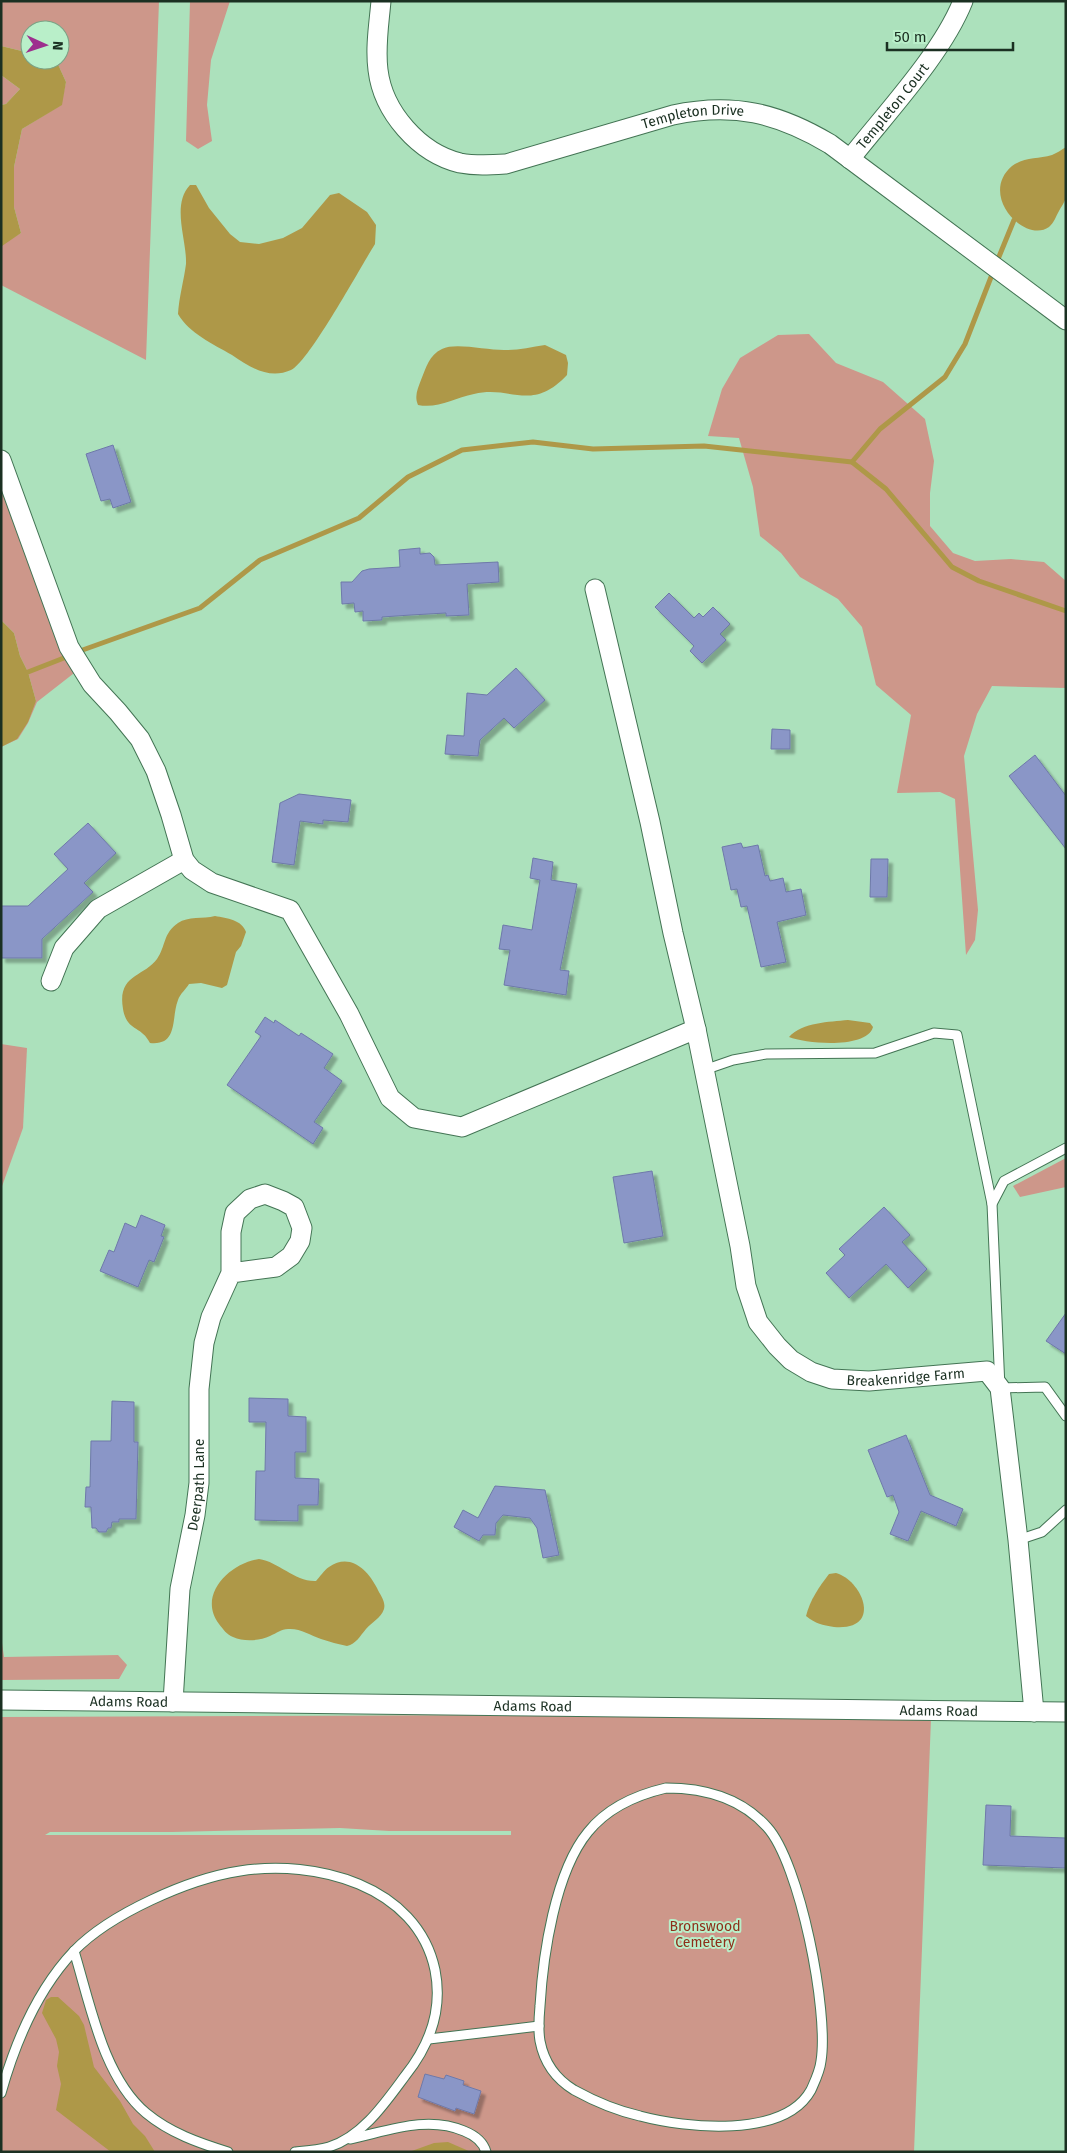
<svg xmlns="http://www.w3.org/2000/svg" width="1067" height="2153" font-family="'Fira Sans',sans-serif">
<defs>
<filter id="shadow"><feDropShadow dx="4.5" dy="4.5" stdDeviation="1" flood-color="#0004"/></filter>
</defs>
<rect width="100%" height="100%" fill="#ace1bc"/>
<g fill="#cd978a" fill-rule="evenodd">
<polygon points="1,1 159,1 146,360 1,285 1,245 21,233 14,207 14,167 22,129 61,105 66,82 56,60 60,60 60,30 30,30 30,53 1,46"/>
<polygon points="190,1 230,1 211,60 207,105 212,141 198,149 186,141"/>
<polygon points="1,75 20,89 6,104 1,105"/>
<polygon points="809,334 836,363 883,382 925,419 934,461 930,493 930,526 953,553 975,561 1011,559 1044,562 1066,581 1066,688 992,686 977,714 964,756 978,910 975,940 966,955 955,799 940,792 897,793 911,715 876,685 862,627 838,599 800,577 781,553 760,536 753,487 739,438 708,436 722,389 740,358 778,335"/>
<polygon points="1,462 78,670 37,702 28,723 18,739 1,747 36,701 28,672 20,656 14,633 1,620"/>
<polygon points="1,1044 27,1048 23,1128 1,1189"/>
<polygon points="1066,1158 1066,1187 1020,1197 1013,1186"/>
<polygon points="1,1636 4,1657 118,1655 127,1665 119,1679 1,1680"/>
<path d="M513,1715L931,1719L914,2152H1V1717ZM340,1828L389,1831H511V1835H45L50,1832H172Z"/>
</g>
<g fill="#ae9848">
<polygon points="1,46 30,53 30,60 56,60 66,82 62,105 22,129 14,167 14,207 21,233 2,246 1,105 6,104 20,89 1,75"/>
<path d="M1066,147C1066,162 1067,184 1066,197C1065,202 1061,207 1059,211C1056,216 1054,223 1049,227C1025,244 978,195 1012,166C1024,157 1038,159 1052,155C1057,153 1061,150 1066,147Z"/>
<path d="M190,185H196L209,208L230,234L240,242L259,244L283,238L302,228L330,195L339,193L367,212L376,225L375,244C361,266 309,362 291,370C269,380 250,367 232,355C213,344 189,333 178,314C179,297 184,280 186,264C187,240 171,205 190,185Z"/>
<path d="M545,345L566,355L568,363L567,375C531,413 512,385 474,394C454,398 438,409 418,405C414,396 418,388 421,380C426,368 429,355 442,349C456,342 489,351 507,350C519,350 532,347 545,345Z"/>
<polygon points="1,620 14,633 20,656 28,672 36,701 28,722 17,739 1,747"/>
<path d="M215,916C227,918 242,920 246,932L241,946L236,952L227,985L222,988L201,983L189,984C186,989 180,994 178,1000C171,1017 179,1046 150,1043C141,1025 127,1032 123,1009C117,974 144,977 157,959C166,946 163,933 178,923C188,916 203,919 215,916Z"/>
<path d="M848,1020L870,1023L873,1027C867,1049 807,1044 789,1037C803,1022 829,1022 848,1020Z"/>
<path d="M259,1559C279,1562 295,1582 316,1581C320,1577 324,1570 329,1567C350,1552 368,1570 377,1588C380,1595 386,1601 384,1609C381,1618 372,1622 366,1629C360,1636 356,1644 347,1646C338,1644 330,1642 321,1639C310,1635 300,1628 288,1629C281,1629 277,1633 270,1636C259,1641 244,1642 233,1637C227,1635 223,1629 219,1624C197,1595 230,1563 259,1559Z"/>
<path d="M836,1573C862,1580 884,1631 834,1627C822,1625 816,1624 806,1616C810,1600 819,1587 829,1574Z"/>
<polygon points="51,1997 58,1997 79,2016 84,2025 94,2067 120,2101 133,2124 145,2136 155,2152 111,2152 56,2110 61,2084 57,2066 59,2052 56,2039 42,2013 46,2000"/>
<polygon points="448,2142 471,2152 409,2152 434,2143"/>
</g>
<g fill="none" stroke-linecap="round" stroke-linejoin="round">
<g stroke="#ae9848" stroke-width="5">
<polyline points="996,264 1014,220"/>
<polyline points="852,462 880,429 945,377 965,344 993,272"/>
<polyline points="77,652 200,608 260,560 359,518 408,477 462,450 533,442 593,449 704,446 852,462 886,489 952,567 979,581 1066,611"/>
<polyline points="28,672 69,656"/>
</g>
</g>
<g fill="#8a96c7" stroke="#6e79a9" filter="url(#shadow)">
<polygon points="113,445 131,502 113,508 110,499 101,501 86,454"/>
<polygon points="420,548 420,554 430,553 434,557 435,565 498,562 499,582 467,584 469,615 446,616 446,613 411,615 382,617 382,620 363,621 363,611 355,612 354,603 342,604 341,582 352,582 362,571 369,569 400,567 399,550"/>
<polygon points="669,593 694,618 699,613 703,617 713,607 730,624 720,634 726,640 702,663 690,651 694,646 655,607"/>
<polygon points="516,668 545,700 514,728 504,718 480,740 478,756 445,754 447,735 464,736 467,693 487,695"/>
<polygon points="772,729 790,730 790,749 771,749"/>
<polygon points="1035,755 1066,796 1066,849 1009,776"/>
<polygon points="299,794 351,800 348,822 323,820 323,824 300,821 294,865 272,862 280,803"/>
<polygon points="88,823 116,853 84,883 93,892 42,939 42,958 1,958 1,906 28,906 68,869 54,854"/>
<polygon points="741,843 743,848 758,845 765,876 768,875 770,881 783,878 786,892 801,889 806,915 777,922 786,962 761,967 747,906 741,907 737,889 731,890 722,847"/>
<polygon points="533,858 553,862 551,880 577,884 560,970 569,971 566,995 504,985 510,950 499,949 503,925 532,930 540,880 530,878"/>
<polygon points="871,859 888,859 887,897 870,897"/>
<polygon points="265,1017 274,1023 275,1020 299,1036 301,1033 333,1054 324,1068 342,1081 314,1122 323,1128 313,1144 227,1085 261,1036 255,1032"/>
<polygon points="652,1171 663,1236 624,1243 613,1177"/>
<polygon points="884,1207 910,1235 902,1242 927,1269 908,1288 886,1264 849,1298 826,1273 845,1255 839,1249"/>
<polygon points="141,1215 165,1225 161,1236 164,1237 154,1262 149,1260 138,1287 100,1271 109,1250 114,1252 125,1223 136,1228"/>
<polygon points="1066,1313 1066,1354 1046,1341"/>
<polygon points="249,1398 288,1399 288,1416 306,1417 306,1452 295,1452 295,1478 319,1479 318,1505 298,1505 298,1521 255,1520 256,1471 265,1471 266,1422 249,1422"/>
<polygon points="112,1401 134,1402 134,1442 138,1442 136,1519 119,1519 119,1522 112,1522 111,1528 108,1528 106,1532 99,1532 96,1528 92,1528 91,1507 85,1507 86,1487 90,1487 91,1441 111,1441"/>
<polygon points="906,1435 930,1495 963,1509 956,1526 921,1511 908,1541 890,1534 899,1512 893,1495 887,1497 868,1450"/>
<polygon points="495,1486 545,1490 559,1555 543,1558 537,1528 530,1518 503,1515 496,1523 495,1535 483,1535 479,1541 454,1527 463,1510 478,1518"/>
<polygon points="986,1805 1011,1806 1010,1836 1066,1838 1066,1868 983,1865"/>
<polygon points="425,2074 444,2079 446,2075 464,2081 463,2085 481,2091 474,2114 456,2108 455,2111 418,2097"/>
</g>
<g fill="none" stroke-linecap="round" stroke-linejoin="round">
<g stroke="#437454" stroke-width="11">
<g id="service">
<polyline points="704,1070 733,1060 766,1054 875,1053 934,1033 957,1035 992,1204"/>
<polyline points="1066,1148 1004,1181 992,1204 1000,1388 1045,1387 1066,1416"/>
<polyline points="1018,1540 1042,1532 1066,1510"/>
<path d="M666,1788C704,1788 741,1798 767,1827C800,1863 829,2012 821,2061C820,2071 815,2081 811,2090C784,2139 685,2128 640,2116C618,2111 594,2101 574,2090C556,2079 544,2062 540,2041C538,2030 539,2017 540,2006C543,1955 555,1872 588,1832C608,1807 636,1795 666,1788Z"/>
<path d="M74,1951C90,2003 103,2077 146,2113C170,2133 199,2143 228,2152"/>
<polyline points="429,2039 539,2026"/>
<path d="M1,2093C15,2043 38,1989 74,1951C110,1914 188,1879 240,1871C315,1859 417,1885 435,1970C443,2010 429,2046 405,2076C385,2103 362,2137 329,2147C319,2150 306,2151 295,2152"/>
<path d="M350,2139C388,2131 427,2115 464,2131C474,2135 483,2141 486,2152"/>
</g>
</g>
<g stroke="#437454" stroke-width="21">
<g id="minor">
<path id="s1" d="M381,1C379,24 375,47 378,70C383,112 419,153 460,163C475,166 490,165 506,164L673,115C733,102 778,113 830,144L1066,320"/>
<path id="s2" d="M850,159C886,113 942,54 963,1"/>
<polyline points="1,460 69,647 92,684 118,712 140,739 156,771 171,815 184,860 192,870 212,883 290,910 349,1014 390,1098 414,1118 462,1127 696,1029"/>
<path id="s3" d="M595,589L650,822L673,933L696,1029L740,1246L746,1286L758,1322L777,1346L791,1360L811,1372L832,1379L869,1381L987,1371L1000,1388L1018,1540L1034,1712"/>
<polyline points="51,981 64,948 98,909 184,860"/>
<path id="s4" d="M1,1700L1066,1712"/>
<path id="s5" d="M173,1702L180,1589L195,1515L199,1483V1389L204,1343L211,1317L231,1273V1232L235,1213L250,1199L265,1194L283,1201L294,1207L302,1228L300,1241L291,1256L276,1267L231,1273"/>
</g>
</g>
<use href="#service" stroke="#fff" stroke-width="9"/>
<use href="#minor" stroke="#fff" stroke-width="19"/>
</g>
<g text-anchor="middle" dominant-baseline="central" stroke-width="4" stroke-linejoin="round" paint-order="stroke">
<g font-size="14" fill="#1b3022" stroke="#b9efc9">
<text stroke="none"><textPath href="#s2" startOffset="68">Templeton Court</textPath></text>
<text stroke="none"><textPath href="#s1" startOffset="440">Templeton Drive</textPath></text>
<text stroke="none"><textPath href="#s3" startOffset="921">Breakenridge Farm</textPath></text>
<text stroke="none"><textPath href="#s5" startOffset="219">Deerpath Lane</textPath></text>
<text stroke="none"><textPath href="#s4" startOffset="128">Adams Road</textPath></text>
<text stroke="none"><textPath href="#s4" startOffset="532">Adams Road</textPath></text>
<text stroke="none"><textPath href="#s4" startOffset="938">Adams Road</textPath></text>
</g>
<g font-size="14" fill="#8e2f1a" stroke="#b9efc9">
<text x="705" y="1926">Bronswood<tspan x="705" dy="16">Cemetery</tspan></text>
</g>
</g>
<rect width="1067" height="2153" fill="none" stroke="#1b3022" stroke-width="5"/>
<g transform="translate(45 45) rotate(93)"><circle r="24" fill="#b9efc9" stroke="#7aa386"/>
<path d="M0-4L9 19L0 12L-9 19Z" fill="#9d2f8e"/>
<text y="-8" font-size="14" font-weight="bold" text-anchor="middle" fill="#1b3022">N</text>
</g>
<path d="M887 42v8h126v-8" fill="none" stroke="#1b3022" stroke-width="2.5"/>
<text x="894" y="42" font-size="15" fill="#1b3022" stroke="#b9efc9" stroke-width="4" paint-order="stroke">50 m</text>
</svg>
